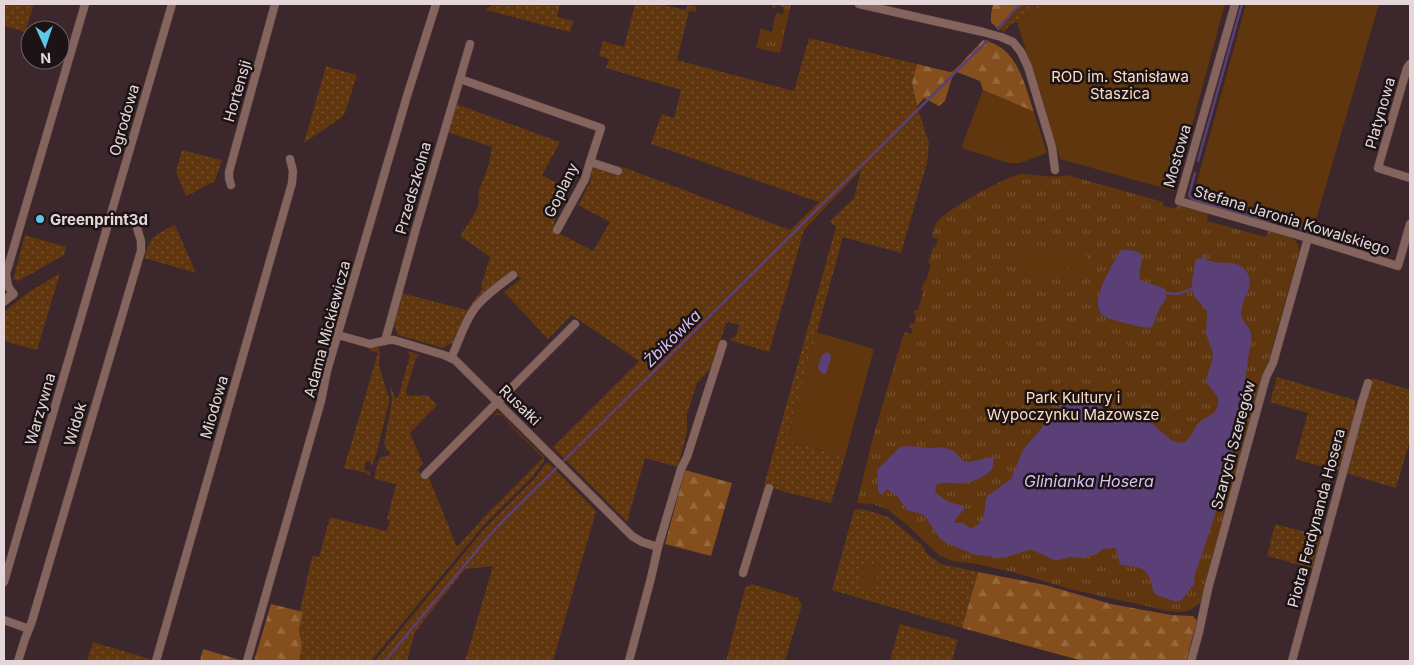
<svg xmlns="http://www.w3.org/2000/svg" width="1414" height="665" font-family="Inter,sans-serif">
<defs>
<pattern id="grass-dots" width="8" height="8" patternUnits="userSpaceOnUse" patternTransform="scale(1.25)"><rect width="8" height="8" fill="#5f360e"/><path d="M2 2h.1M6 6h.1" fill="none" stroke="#765230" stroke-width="1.8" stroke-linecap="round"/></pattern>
<pattern id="forest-firs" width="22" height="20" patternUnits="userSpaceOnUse" patternTransform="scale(1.25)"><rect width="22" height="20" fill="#844f1d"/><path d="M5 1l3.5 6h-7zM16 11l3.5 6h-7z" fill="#95683d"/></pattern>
<pattern id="park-tufts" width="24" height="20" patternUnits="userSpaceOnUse" patternTransform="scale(1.25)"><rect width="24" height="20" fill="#5f360e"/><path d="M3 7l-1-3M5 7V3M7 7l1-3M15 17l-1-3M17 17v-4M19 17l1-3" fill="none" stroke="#765230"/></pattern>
</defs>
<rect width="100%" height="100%" fill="#3b272c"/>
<g fill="url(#grass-dots)">
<polygon points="4,4 34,4 25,32 4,26"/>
<polygon points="493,4 560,4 557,17 573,21 570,32 486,10"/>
<polygon points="635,4 659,4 686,10 688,4 696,6 696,12 689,11 677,60 794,91 809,38 917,64 912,83 917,106 929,143 927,163 901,253 843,237 787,441 845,456 831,503 785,492 764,485 836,227 830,221 854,198 861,170 804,230 769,352 729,340 736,336 739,325 729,322 726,324 711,368 697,383 687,414 687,432 678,467 645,458 627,522 511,405 509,401 512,396 511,405 553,447 639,361 572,315 548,339 504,292 521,279 512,272 478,298 471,308 454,343 452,343 443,348 398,335 395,327 393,327 401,293 467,310 483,288 481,287 490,257 460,236 478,208 479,190 488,167 492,147 448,132 456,104 560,142 542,175 564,187 560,195 562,202 555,220 553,230 593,251 610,222 578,205 590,183 592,170 595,168 619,174 623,167 790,230 819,202 651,144 662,114 674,118 681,90 606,68 609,59 599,56 603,41 624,47"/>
<polygon points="1024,4 1046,4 1017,22 1012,23 1004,32 999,29 1018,8"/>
<polygon points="326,66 357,75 345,113 341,118 304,143"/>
<polygon points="182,150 222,160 215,181 186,196 176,172"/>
<path d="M175,225L196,273L144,258C150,237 155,234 175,225Z"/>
<polygon points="25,235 66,247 64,255 18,281 13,279 14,276"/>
<polygon points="60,273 37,350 4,341 4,312 26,294"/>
<polygon points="375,347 378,348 380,351 379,366 389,398 389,402 375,459 371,466 370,465 371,462 366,461 364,470 370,472 370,476 367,475 367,473 344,468 378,353 369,350 370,348"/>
<polygon points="407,351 420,355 416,358 406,391 407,396 427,395 437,405 410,433 423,464 417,470 426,479 429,478 457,547 485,516 543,458 501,415 492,415 498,413 501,414 544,457 544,461 533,476 483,526 371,661 299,661 302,646 299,630 303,612 300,611 312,556 319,557 330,517 387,531 390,520 387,519 396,484 374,479 378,461 381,457 388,456 390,452 386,449 384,443 392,401 390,385 395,398 398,398 410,356"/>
<polygon points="1277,377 1355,400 1356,415 1341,472 1295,459 1308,413 1270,402"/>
<polygon points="1372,378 1410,390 1410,440 1396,488 1345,473"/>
<polygon points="546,463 549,463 596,511 553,661 465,661 493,566 465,569 415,632 407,661 375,661 485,528 535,478"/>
<polygon points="858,509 866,510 888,517 922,545 927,554 941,564 978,572 962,628 832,590 854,510"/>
<polygon points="1275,524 1324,537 1315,569 1267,556"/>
<polygon points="752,584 798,598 802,605 785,661 726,661 745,588"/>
<polygon points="900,624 958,640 952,661 890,661"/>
<polygon points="93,642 150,659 149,661 87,661"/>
</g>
<g fill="url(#forest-firs)">
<polygon points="993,4 1021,4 1016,7 997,28 991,22 991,14"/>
<path d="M983,40C1018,47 1024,84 1034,112L983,90L980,81L954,71L945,101L939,106L924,98L917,106L912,83L917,64L950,72L954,71Z"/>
<polygon points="685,470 732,483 711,556 665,544"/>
<polygon points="978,572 1045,585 1111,604 1171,615 1193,616 1197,621 1186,661 1083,661 962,628"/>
<polygon points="271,604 303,612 299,630 302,646 299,661 254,661"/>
<polygon points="203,649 240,660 240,661 200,661"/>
</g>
<g fill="url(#park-tufts)">
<polygon points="773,4 791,4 780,53 756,48 761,28 772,32 776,13 783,14 784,7 776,5 775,8 772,8"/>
<path d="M1020,174C1031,174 1058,179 1067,175L1163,202V206L1176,209L1177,205L1208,213L1207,221L1266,237L1268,230C1280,233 1301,236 1299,252L1201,602C1190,612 1184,613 1169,611L1074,590L1016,573L976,564L953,561L939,555L906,524L888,510L873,504L857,503L873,437L903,336L905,332L911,334L913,329L909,327L910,323L914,324L916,315L914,314L915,310H918L923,291L921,290L924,281H926L931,264L928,263L933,247L935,248L938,239L932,237C933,232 934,226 937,222C949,208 1002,179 1020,174Z"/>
</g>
<g fill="#5f360e">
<polygon points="1046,4 1225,4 1174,191 1060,159 1017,22"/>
<polygon points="1246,4 1379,4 1313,230 1193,196"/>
<polygon points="983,90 1034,112 1047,153 1020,163 1009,163 961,148"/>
<polygon points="1022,241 1069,254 1063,278 1015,265"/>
<polygon points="1072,252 1088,256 1080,284 1065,280"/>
<polygon points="816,332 874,349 845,456 787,441"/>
<polygon points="865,563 880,567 873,592 858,588"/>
</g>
<g fill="#5b3f77">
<path d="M1123,250C1154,250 1137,262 1140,279C1148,285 1158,284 1166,290V299L1159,309L1154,323L1151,328C1141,328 1130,324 1120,322C1115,320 1109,319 1105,317C1086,305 1111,269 1117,256L1120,251Z"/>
<path d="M1200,258C1205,259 1209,261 1214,262C1226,264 1238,260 1246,271C1257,286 1241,298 1241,314C1242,323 1252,327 1251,337C1251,347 1248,357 1247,367C1244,387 1244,408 1239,428C1228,479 1211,528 1194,577L1195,583L1182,600L1176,602L1155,594C1151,588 1152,581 1148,575C1142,564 1129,568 1120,564L1116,549L1114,548L1103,549L1095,555L1080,558L1070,557L1058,560H1054L1032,550H1028L1004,558L975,555L947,543L940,539L924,515L907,510L897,496L887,489L882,495L880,494L878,490L877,470L900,447L907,446L933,448L942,447L949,449L955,452L964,461L971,462L989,457L993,458C994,464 993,469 988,473C978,481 966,484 953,483C947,483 943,482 937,484L935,492C943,499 951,504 962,505L964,508C962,514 955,517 955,523H963L970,528C987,525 983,508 987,496L1011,479L1023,450L1061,405C1065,403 1089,399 1093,401C1098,403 1102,408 1106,411C1111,414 1116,416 1120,419L1136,414C1141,417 1148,420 1153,424C1161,430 1177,451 1188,439C1194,433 1195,424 1202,420C1214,413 1219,412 1218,397L1209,386L1206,380L1212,361L1213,353L1206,334L1207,311L1194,296L1192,289V279L1194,273L1195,260Z"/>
<path d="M827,352L830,354L831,358L826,374H823C814,369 820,362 822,355Z"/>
</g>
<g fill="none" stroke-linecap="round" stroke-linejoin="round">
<g stroke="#5b3f77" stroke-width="2.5">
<polyline points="998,29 1015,9 1022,4"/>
<polyline points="1198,161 1242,4"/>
<polyline points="1195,173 1189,195 1192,199 1203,203 1267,221"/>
<polyline points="1296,227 1309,232"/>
<polyline points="1204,259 1204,255"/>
<polyline points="1166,293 1177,294 1192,289"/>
<polyline points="385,661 489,536 504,520 987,41"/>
</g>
<g stroke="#564348" stroke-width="9">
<g id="minor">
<polyline points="859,4 983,32 1001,37 1013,42 1021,52 1028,67 1052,147 1055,170"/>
<polyline points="1235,4 1179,201 1308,238 1398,266 1410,224"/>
<polyline points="1410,64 1407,68 1378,168 1410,178"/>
<polyline points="460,79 601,128 590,162"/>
<polyline points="231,185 229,178 229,172 275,4"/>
<polyline points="557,230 585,179 590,162 618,171"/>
<polyline points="13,294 8,286 6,274 85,4"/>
<polyline points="338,335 370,344 388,340 394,340 444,355 455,360 632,536 642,542 658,547"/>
<polyline points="385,341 415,232 470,44"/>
<path d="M451,358C459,342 464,322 475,308C485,295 500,285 513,275"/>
<polyline points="425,475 575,324"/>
<polyline points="743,573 769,488"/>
<polyline points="4,582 172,4"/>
<polyline points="4,620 29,629"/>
<polyline points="18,661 25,639 32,621 141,251 141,241 137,228"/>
<polyline points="156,661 292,183 293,171 290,159"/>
<polyline points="247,661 321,401 327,371 407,96 436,4"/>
<polyline points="629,661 651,578 658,547 681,469 687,457 723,344"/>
<polyline points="1191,661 1199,632 1208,589 1266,377 1273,363 1308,238"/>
<polyline points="1292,661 1362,402 1368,383"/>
</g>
</g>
<g stroke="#564348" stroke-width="10">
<polyline id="tertiary" points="4,301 13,294"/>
</g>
<use href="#minor" stroke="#84645d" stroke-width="8"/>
<use href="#tertiary" stroke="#84645d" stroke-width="9"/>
</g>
<circle fill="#5cc7e8" stroke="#1c1315" stroke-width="2" cx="40" cy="219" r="5"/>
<g text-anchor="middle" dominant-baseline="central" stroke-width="5" stroke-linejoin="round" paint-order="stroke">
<g font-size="15" fill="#feddc3" stroke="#1c1315">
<text x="1120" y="76">ROD im. Stanisława<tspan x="1120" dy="17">Staszica</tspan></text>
<text x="1073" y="397">Park Kultury i<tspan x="1073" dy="17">Wypoczynku Mazowsze</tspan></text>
</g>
<g font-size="15" fill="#e5d7d9" stroke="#1c1315">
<text transform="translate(237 91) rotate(-74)">Hortensji</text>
<text transform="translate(1380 113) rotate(-74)">Platynowa</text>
<text transform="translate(124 120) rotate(-74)">Ogrodowa</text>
<text transform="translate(1177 156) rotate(-74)">Mostowa</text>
<text transform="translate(413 188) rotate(-74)">Przedszkolna</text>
<text transform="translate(561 190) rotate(-64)">Goplany</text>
<text transform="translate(1292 220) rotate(17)">Stefana Jaronia Kowalskiego</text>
<text transform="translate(327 329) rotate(-75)">Adama Mickiewicza</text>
<text transform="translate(520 405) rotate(44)">Rusałki</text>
<text transform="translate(214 407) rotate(-74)">Miodowa</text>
<text transform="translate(40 409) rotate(-74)">Warzywna</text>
<text transform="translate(75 424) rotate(-74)">Widok</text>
<text transform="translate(1233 445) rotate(-75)">Szarych Szeregów</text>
<text transform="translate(1316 518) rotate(-75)">Piotra Ferdynanda Hosera</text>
</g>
<g font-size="15" font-weight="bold" fill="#e5d7d9" stroke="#1c1315" text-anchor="start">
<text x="50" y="219">Greenprint3d</text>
</g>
<g font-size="16" font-style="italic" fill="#d8bff3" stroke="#1c1315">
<text transform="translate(672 338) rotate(-45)">Żbikówka</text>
<text x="1089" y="481">Glinianka Hosera</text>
</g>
</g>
<rect width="1414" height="665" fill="none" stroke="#e5d7d9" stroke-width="10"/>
<g transform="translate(45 45) rotate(177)"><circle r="24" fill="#1c1315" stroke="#6c6163"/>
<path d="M0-4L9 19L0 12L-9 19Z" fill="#5cc7e8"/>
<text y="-8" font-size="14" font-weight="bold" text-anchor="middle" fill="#e5d7d9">N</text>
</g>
</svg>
